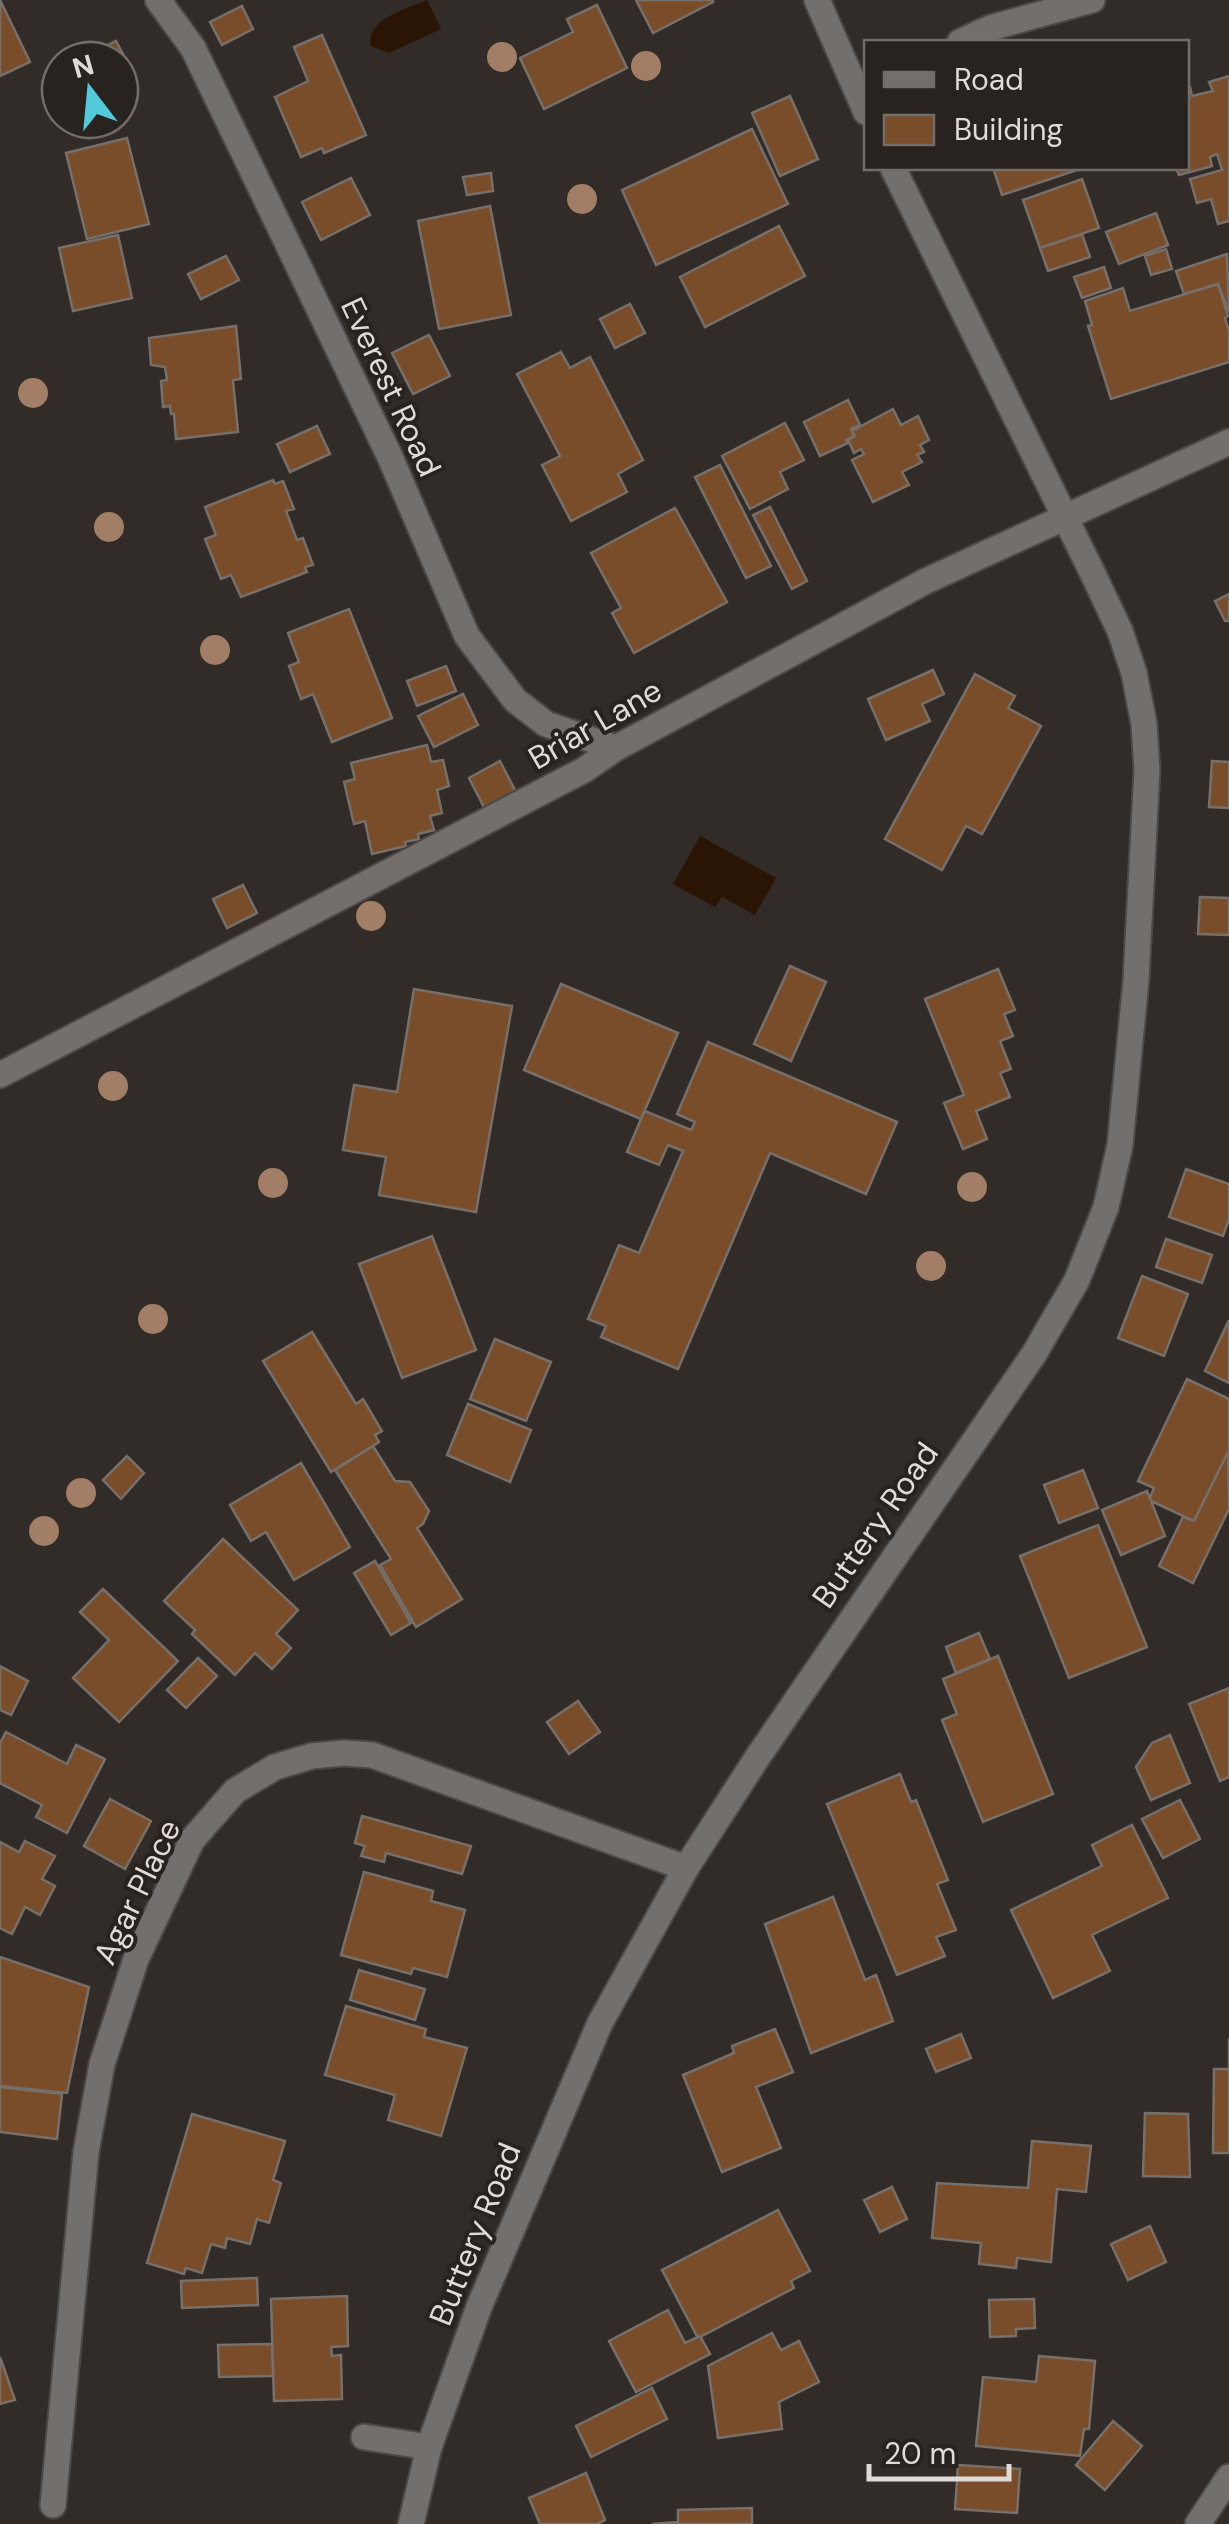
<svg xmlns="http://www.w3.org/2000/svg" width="1229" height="2524" font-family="'DM Sans',sans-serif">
<rect width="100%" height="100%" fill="#322c28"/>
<g fill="#2a1403">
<path d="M427,0L441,29L389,53L371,46C365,19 405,10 427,0Z"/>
<polygon points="700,836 776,878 755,915 722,897 715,907 673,884"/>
</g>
<g fill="#794d2a" stroke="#766f6a" stroke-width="2.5">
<polygon points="0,0 30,62 0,76"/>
<polygon points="636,0 713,0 713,2 653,33"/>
<polygon points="597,5 627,68 544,109 520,58 573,32 567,19"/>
<polygon points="242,6 253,29 222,45 210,22"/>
<polygon points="322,35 366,135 324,153 322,148 301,157 275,97 308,81 294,47"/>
<polygon points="116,41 130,67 120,72 120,60 78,60"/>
<polygon points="1229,76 1229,221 1218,224 1211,199 1197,203 1190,179 1222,170 1217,154 1210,157 1212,166 1179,175 1176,168 1186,168 1186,88 1190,87 1192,96 1213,91 1209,82"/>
<polygon points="790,96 818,159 780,176 752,113"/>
<polygon points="752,129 788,204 656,265 622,190"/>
<polygon points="127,138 149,224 87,239 66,153"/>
<polygon points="993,168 1083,168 1002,195"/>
<polygon points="491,173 493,191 467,195 463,177"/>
<polygon points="351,178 370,215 321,240 302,202"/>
<polygon points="1082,179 1099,228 1040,248 1023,200"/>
<polygon points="490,206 511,315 439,329 418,221"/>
<polygon points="1156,213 1168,245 1119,264 1106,232"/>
<polygon points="779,226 805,276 705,327 680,277"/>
<polygon points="1082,234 1090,257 1048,271 1040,248"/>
<polygon points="118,235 132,298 73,311 59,248"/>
<polygon points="1166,249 1172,269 1151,275 1145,256"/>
<polygon points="1227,254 1229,312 1218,284 1184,294 1176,271"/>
<polygon points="226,256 239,280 201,299 188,274"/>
<polygon points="1104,267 1111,288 1082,298 1074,277"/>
<polygon points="1218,284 1228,316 1225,318 1229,331 1229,362 1111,399 1088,326 1092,325 1085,301 1123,288 1130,311"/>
<polygon points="630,304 645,333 615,348 600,319"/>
<polygon points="236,326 241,379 233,380 238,432 176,439 174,414 171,414 170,406 163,407 161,381 167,380 165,367 151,365 149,338"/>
<polygon points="429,335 450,376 413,394 392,353"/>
<polygon points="561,352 570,368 590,357 643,460 618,474 627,492 571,521 542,465 560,456 517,374"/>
<polygon points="848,400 860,425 851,429 854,436 846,440 848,443 820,456 804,422"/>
<polygon points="893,409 901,425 918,416 929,440 920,445 924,452 917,455 922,462 902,472 909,485 873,502 852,460 864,454 861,449 854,453 848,440 855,436 852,431"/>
<polygon points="785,423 804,460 780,472 788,489 750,509 722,456"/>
<polygon points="317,426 330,454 290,472 277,444"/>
<polygon points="720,465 771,566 746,578 695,477"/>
<polygon points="273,480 275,484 283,481 294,509 286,511 297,540 303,538 313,565 305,567 307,572 241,597 231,575 221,579 205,539 216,535 205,507"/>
<polygon points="770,507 807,581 792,589 753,515"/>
<polygon points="675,508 727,602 634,653 612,613 621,608 591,553"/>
<polygon points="1229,594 1229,621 1225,621 1215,601"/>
<polygon points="349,609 392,718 332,742 313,694 301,699 289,666 299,662 288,633"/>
<polygon points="446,666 456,691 417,706 407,681"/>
<polygon points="933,670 944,694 922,704 930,721 886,740 868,699"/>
<polygon points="975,674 1015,696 1008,708 1041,726 982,834 966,826 942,870 885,839"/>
<polygon points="463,694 478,725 434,747 418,716"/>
<polygon points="427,745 431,762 443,760 449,786 437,790 442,813 430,816 434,830 418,834 419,839 405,842 406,846 372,854 365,821 354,824 344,782 355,779 351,763"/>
<polygon points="500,761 519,798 488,815 469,778"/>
<polygon points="1212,761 1229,762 1229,808 1209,807"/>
<polygon points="243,885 257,913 227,928 213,899"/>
<polygon points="1200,897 1229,898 1229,935 1198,934"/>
<polygon points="790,966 826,982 791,1061 754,1044"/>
<polygon points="998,969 1015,1010 1004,1014 1013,1036 1000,1041 1011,1069 1000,1073 1010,1097 976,1111 987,1139 963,1149 944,1103 964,1095 925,999"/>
<polygon points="561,984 678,1033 641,1119 524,1070"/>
<polygon points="414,989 512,1006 476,1212 379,1195 386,1157 343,1150 354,1085 397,1092"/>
<polygon points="708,1042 897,1122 866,1194 770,1153 678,1369 601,1337 606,1326 588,1319 619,1245 639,1253 683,1151 668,1145 659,1165 627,1152 641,1119 645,1111 691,1130 695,1122 677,1114"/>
<polygon points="1186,1169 1229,1184 1229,1219 1223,1236 1169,1217"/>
<polygon points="432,1236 476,1350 402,1378 359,1264"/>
<polygon points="1166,1239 1212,1255 1202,1283 1156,1267"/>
<polygon points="1142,1276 1188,1294 1164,1356 1118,1338"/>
<polygon points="1229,1320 1229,1383 1205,1371"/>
<polygon points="312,1332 356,1404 363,1399 382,1431 375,1435 379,1442 331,1472 263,1361"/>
<polygon points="495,1339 551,1362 526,1421 470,1399"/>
<polygon points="1187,1379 1229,1399 1229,1453 1194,1521 1149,1500 1154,1488 1138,1481"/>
<polygon points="468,1404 531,1430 510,1482 447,1455"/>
<polygon points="373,1446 395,1481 410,1482 429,1511 423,1524 417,1528 462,1599 416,1627 380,1565 391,1559 335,1470"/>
<polygon points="1228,1452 1229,1509 1193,1583 1159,1566 1183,1517 1194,1521"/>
<polygon points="127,1456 144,1473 121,1499 103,1480"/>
<polygon points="301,1463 350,1547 294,1580 266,1532 251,1541 230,1505"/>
<polygon points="1083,1470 1098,1508 1059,1523 1044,1485"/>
<polygon points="1147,1491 1165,1536 1121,1555 1102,1510"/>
<polygon points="1098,1525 1147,1647 1069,1678 1020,1556"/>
<polygon points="223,1539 298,1610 276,1634 291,1648 272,1669 255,1653 235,1675 192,1634 195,1630 164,1601"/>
<polygon points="375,1561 411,1623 391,1635 354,1573"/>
<polygon points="103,1589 178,1661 119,1722 73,1678 109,1640 80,1612"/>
<polygon points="979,1633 990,1659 956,1673 946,1647"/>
<polygon points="998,1656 1053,1794 983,1822 942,1720 957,1714 943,1679"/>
<polygon points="198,1658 217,1676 186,1708 167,1690"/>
<polygon points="0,1666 28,1681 11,1715 0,1710"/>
<polygon points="1229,1688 1229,1777 1220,1781 1189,1704"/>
<polygon points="578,1701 600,1732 569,1754 547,1722"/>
<polygon points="6,1732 67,1764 76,1745 105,1759 67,1833 36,1817 42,1805 0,1783 0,1743"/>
<polygon points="1170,1735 1190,1783 1151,1800 1136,1767 1152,1743"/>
<polygon points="900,1774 911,1802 916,1800 948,1880 937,1884 956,1930 936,1937 945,1956 897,1975 827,1804"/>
<polygon points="110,1799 151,1821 125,1869 84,1846"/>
<polygon points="1180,1800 1200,1839 1163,1858 1142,1819"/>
<polygon points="362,1816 471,1846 462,1874 386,1853 384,1862 361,1856 365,1846 355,1843"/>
<polygon points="1132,1825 1168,1898 1092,1935 1110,1971 1053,1998 1011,1910 1102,1866 1092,1845"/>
<polygon points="25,1841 55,1856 42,1879 55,1886 40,1915 25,1907 12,1934 0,1928 0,1842 19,1852"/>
<polygon points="364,1872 433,1891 431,1901 465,1910 447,1977 413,1968 411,1974 341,1955"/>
<polygon points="833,1897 865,1980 876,1975 893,2021 811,2053 765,1924"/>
<polygon points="0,1957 89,1987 67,2093 0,2086"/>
<polygon points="359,1970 425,1989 415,2020 350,2000"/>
<polygon points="346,2006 426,2029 424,2037 467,2048 441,2136 388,2120 395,2095 325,2075"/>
<polygon points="775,2029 793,2072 756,2087 781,2148 722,2172 683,2075 734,2053 732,2046"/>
<polygon points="961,2034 971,2058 936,2072 926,2049"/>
<polygon points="1229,2038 1229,2153 1213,2153 1214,2069 1229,2069"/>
<polygon points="0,2087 62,2094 57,2139 0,2132"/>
<polygon points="1145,2113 1188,2114 1190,2177 1143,2176"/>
<polygon points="192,2114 285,2141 273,2180 281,2183 269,2223 257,2219 250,2244 227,2238 225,2248 211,2244 202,2273 186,2268 184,2274 147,2263"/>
<polygon points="1032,2141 1091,2146 1086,2192 1057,2189 1051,2262 1017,2258 1016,2268 979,2264 981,2243 932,2238 937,2183 1028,2188"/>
<polygon points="892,2187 907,2219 880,2232 864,2200"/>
<polygon points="778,2210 810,2271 791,2281 794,2288 698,2338 662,2270"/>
<polygon points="1150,2226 1166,2262 1128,2280 1111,2244"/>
<polygon points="257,2278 258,2305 182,2308 181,2281"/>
<polygon points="347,2296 348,2346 331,2347 332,2356 341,2355 342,2399 274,2401 271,2299"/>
<polygon points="1034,2299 1035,2328 1016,2329 1016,2336 990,2337 989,2300"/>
<polygon points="668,2310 685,2343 700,2336 710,2354 636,2392 609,2341"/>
<polygon points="772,2333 781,2350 799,2341 819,2382 779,2402 782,2429 718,2438 708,2366"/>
<polygon points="272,2344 273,2376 219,2377 218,2345"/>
<polygon points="1039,2356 1095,2361 1089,2429 1084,2429 1080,2456 976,2446 983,2377 1036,2382"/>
<polygon points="0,2357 15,2400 0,2404"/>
<polygon points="652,2388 667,2419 591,2457 576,2426"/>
<polygon points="1113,2421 1142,2446 1105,2490 1076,2465"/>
<polygon points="958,2465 1020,2469 1017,2513 955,2509"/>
<polygon points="586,2473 605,2520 597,2524 540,2524 529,2498"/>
<polygon points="752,2508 752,2524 652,2524 678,2522 678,2510"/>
</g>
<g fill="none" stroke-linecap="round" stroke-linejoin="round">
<g stroke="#4e4844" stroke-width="29">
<g id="minor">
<polyline points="158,0 193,48 284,236 390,457 467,636 515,700 546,724 616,748"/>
<polyline points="817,0 866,112"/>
<polyline points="960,42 990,28 1092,0"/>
<polyline points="0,1075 584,770 616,748 926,581 1229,442"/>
<polyline points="364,2437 429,2447"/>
<polyline points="53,2505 86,2152 102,2064 136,1959 192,1840 235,1791 275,1767 312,1756 344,1753 372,1755 686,1868"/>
<polyline points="411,2524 429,2447 479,2307 600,2023 686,1868 757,1758 1034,1354 1077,1280 1106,1207 1120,1145 1136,980 1147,770 1144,724 1134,673 1120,631 1093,574 893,168"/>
<polyline points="1198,2524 1229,2477"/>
</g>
</g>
<use href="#minor" stroke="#726f6d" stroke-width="25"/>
</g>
<g fill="#a17e65">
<circle cx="502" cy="57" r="15"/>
<circle cx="646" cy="66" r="15"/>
<circle cx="582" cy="199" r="15"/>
<circle cx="33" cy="393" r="15"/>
<circle cx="109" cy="527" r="15"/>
<circle cx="215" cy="650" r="15"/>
<circle cx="371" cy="916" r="15"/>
<circle cx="113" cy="1086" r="15"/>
<circle cx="273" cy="1183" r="15"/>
<circle cx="972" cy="1187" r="15"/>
<circle cx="931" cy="1266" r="15"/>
<circle cx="153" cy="1319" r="15"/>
<circle cx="81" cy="1493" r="15"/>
<circle cx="44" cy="1531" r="15"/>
</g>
<g text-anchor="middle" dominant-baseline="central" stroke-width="8" stroke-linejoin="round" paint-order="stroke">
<g font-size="32" fill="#dfdbd8" stroke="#28231e">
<text transform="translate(391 387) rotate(65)">Everest Road</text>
<text transform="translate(595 724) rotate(-30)">Briar Lane</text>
<text transform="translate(875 1525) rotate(-55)">Buttery Road</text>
<text transform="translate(137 1892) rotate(-64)">Agar Place</text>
<text transform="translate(475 2234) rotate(-68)">Buttery Road</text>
</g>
</g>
<rect x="864" y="40" width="325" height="130" fill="#28231e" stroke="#716d68" stroke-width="2.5"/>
<rect x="884" y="72" width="50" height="15" fill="#726f6d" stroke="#716d68" stroke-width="2.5"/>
<text x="954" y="90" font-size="30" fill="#dfdbd8">Road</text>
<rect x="884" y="115" width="50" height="30" fill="#794d2a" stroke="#716d68" stroke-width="2.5"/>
<text x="954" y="140" font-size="30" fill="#dfdbd8">Building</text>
<g transform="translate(90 90) rotate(344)"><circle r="48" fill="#28231e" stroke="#716d68" stroke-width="2.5"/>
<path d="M0-8L18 38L0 25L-18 38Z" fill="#53cadc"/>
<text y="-15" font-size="28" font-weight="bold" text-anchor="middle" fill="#dfdbd8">N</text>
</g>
<path d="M869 2464v15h140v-15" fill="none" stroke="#dfdbd8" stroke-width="5"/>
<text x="884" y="2464" font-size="30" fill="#dfdbd8" stroke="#28231e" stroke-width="8" paint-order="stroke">20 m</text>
</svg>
